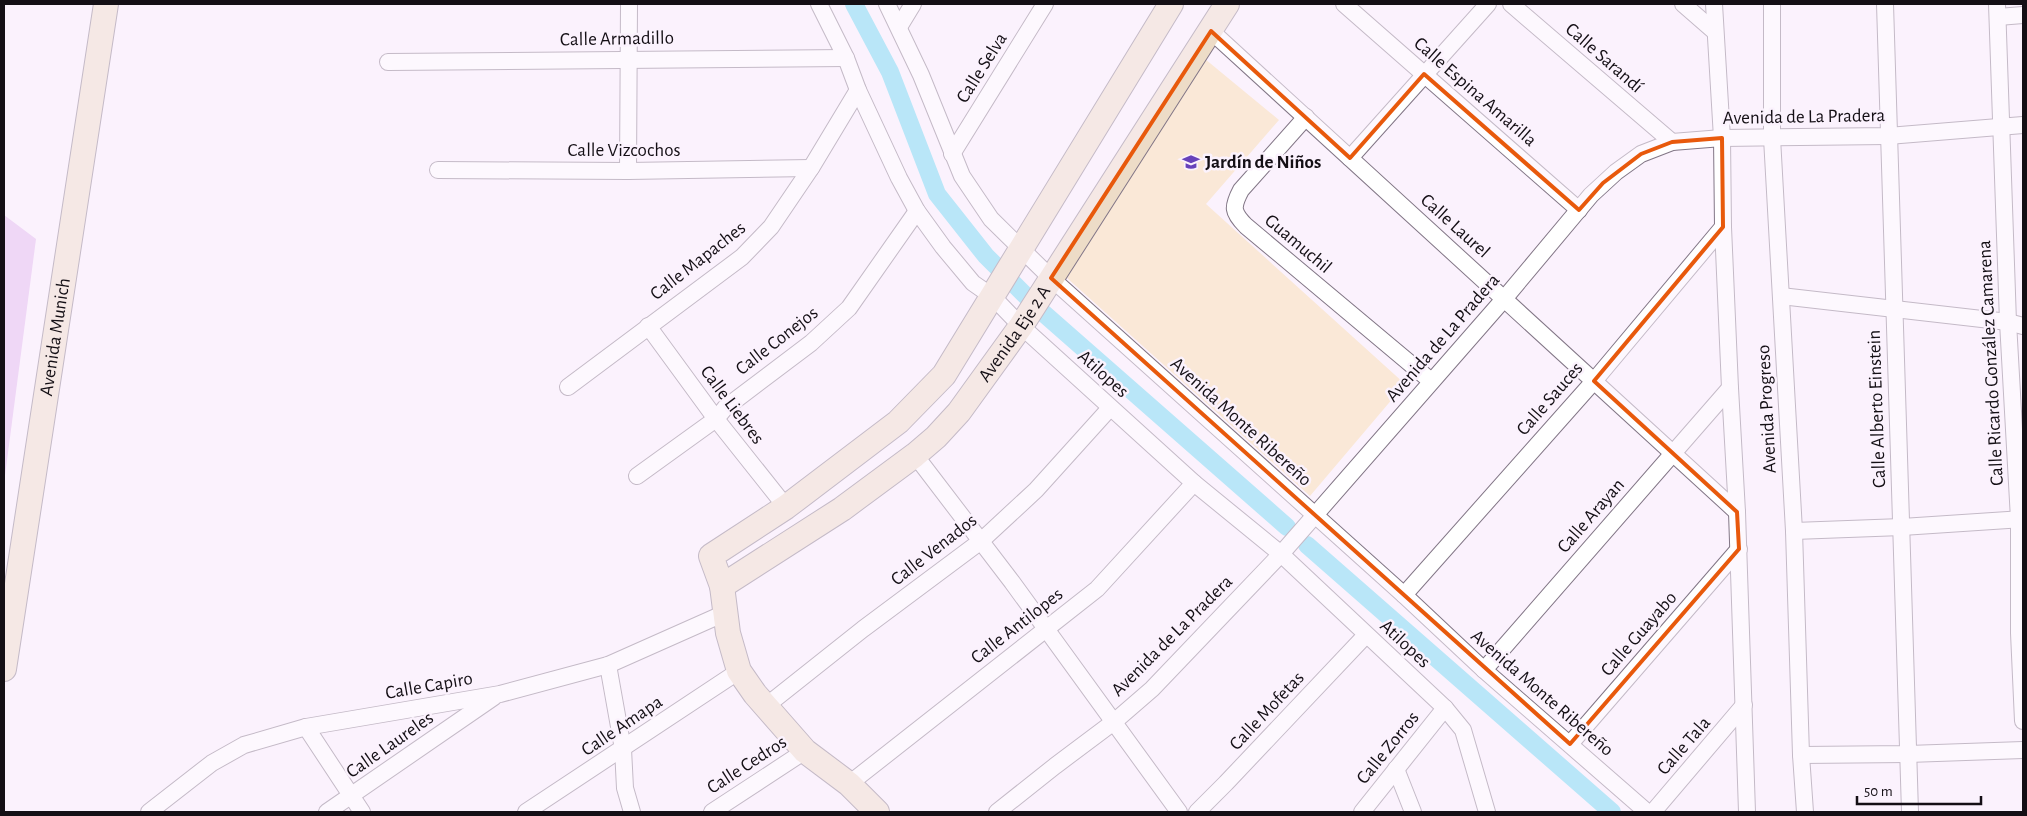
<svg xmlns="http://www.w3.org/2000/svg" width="2027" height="816" font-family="'Alegreya Sans',sans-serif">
<rect width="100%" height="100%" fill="#fbf2fd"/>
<polygon fill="#fae8d7" points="1205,59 1279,120 1206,204 1405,384 1310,496 1067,278"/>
<polygon fill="#dfb5ed" points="4,215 36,239 4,483"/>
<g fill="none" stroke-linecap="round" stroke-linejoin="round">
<g stroke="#68d7f1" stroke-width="18">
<polyline points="854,4 890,72 937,194 986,256 999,269"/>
<polyline points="1013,283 1028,298"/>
<polyline points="1041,311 1287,527"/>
<polyline points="1307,545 1612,812"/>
</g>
<g stroke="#827686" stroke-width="18">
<g id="street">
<polyline points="819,4 846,58 858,90 899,178 917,211 943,247 973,283 993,297 1021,326 1194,483 1281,554 1445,708 1463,730 1487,812"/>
<polyline points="887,4 921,75 962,176 991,219 1051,278 1404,595 1484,670 1647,812"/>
<polyline points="1344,4 1579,210"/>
<polyline points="1511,4 1672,142"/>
<polyline points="1683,4 1714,31"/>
<polyline points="1714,4 1722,138 1723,227 1730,388 1737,512 1747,812"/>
<polyline points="1772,4 1772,138 1794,531 1801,755 1805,812"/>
<path d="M1885,4C1892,273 1903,543 1910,812"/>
<polyline points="1997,4 2008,322 2019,519 2019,633 2023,721"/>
<polyline points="1998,17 2023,15"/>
<polyline points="899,27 913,4"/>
<polyline points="1211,31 1737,512"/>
<polyline points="388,62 846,58"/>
<path d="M1306,117L1241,190C1232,207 1232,212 1246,226L1431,381"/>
<polyline points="952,154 1045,4"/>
<polyline points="1350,158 1488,4"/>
<polyline points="438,170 628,171 811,168"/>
<polyline points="628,171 629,4"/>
<polyline points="1781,296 2008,322 2023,326"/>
<polyline points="648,326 716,419 786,507"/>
<polyline points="568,387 742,257 771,227 811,168 858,90"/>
<polyline points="915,455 1012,582 1179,812"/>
<polyline points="637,476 716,419 725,408 811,343 849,308 917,211"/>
<polyline points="1794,531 1902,527 2023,519"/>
<polyline points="1404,595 1594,381 1723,227"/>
<polyline points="608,665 623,749 625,788 632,812"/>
<polyline points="1484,670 1730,388"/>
<polyline points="766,706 863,629 981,541 1036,490 1110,408"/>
<polyline points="306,727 362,812"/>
<polyline points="1570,744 1739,549"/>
<polyline points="1801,755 1908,754 2023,750"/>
<polyline points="1396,769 1413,812"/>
<polyline points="849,784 1097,589 1194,483"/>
<polyline points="149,812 212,763 244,745 306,727 500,694 608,665 725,613"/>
<polyline points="327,812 494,697"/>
<polyline points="526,812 739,671"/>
<polyline points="712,812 805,751"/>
<polyline points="997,812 1055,766 1115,721 1152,689 1281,554 1504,299 1591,195 1616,172 1641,154 1672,142 1722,138 1888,136 2023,125"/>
<polyline points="1197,812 1226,783 1366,635"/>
<polyline points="1362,812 1445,708"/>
<polyline points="1653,812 1744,705"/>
</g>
</g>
<g stroke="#827686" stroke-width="26">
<g id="secondary">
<path id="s1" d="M722,586L842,509L915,455L936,437L959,412L1021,326L1227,4"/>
<path id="s2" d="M4,669L106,4"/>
<polyline points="877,812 849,784 805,751 755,694 739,671 728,633 722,586 711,556 786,507 898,422 944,375 1171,4"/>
</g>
</g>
<use href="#street" stroke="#fff" stroke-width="16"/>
<use href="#secondary" stroke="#eddcc7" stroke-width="24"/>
</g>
<path d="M0 0H2027V816H0ZM1211,31L1350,158L1424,74L1579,210L1603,183L1641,154L1672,142L1722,138L1723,227L1594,381L1737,512L1739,549L1570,744L1051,278Z" fill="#fbf2fd" fill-opacity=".55" fill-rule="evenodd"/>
<path fill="none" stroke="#e8590c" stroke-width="4" stroke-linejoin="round" d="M1211,31L1350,158L1424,74L1579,210L1603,183L1641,154L1672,142L1722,138L1723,227L1594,381L1737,512L1739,549L1570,744L1051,278Z"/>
<defs>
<g id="school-bare" transform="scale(1.35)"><path d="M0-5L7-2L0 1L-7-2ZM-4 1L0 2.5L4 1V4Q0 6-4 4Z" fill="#6742ba" stroke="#fbf2fd" stroke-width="2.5" paint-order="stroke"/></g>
</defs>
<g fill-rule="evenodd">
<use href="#school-bare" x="1191" y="162"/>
</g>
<g text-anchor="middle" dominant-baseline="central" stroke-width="5" stroke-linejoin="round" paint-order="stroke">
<g font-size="19" fill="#140f15" stroke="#fbf2fd">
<text transform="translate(617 39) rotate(-1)">Calle Armadillo</text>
<text transform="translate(1604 58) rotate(41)">Calle Sarandí</text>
<text transform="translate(982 68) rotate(-58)">Calle Selva</text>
<text transform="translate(1475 92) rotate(41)">Calle Espina Amarilla</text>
<text transform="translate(1804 117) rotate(-1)">Avenida de La Pradera</text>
<text x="624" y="150">Calle Vizcochos</text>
<text transform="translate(1455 226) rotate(42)">Calle Laurel</text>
<text transform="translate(1298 244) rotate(40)">Guamuchil</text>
<text transform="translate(698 261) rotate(-38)">Calle Mapaches</text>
<text stroke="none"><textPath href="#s1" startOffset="391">Avenida Eje 2 A</textPath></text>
<text stroke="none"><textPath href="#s2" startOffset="336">Avenida Munich</textPath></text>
<text transform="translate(1443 338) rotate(-49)">Avenida de La Pradera</text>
<text transform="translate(777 341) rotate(-38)">Calle Conejos</text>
<text transform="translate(1991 363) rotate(-93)">Calle Ricardo González Camarena</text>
<text transform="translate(1103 374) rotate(42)">Atilopes</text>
<text transform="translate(1550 399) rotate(-49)">Calle Sauces</text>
<text transform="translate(732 405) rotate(53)">Calle Liebres</text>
<text transform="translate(1767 409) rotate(-93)">Avenida Progreso</text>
<text transform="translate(1877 409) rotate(-92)">Calle Alberto Einstein</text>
<text transform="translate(1241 422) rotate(42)">Avenida Monte Ribereño</text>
<text transform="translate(1591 516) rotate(-49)">Calle Arayan</text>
<text transform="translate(934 550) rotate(-38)">Calle Venados</text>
<text transform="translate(1017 626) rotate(-38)">Calle Antilopes</text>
<text transform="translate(1639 634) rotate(-49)">Calle Guayabo</text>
<text transform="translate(1172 636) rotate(-45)">Avenida de La Pradera</text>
<text transform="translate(1405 644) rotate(43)">Atilopes</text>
<text transform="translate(429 686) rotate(-10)">Calle Capiro</text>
<text transform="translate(1542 693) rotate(41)">Avenida Monte Ribereño</text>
<text transform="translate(1267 711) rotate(-47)">Calle Mofetas</text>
<text transform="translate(622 726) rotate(-34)">Calle Amapa</text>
<text transform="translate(390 745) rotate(-35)">Calle Laureles</text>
<text transform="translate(1684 746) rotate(-49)">Calle Tala</text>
<text transform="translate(1388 748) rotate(-51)">Calle Zorros</text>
<text transform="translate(747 765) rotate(-33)">Calle Cedros</text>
</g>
<g font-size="19" font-weight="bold" fill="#140f15" stroke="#fbf2fd" text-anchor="start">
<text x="1205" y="162">Jardín de Niños</text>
</g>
</g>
<rect width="2027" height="816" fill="none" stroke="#140f15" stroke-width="10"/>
<path d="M1857 796v8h124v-8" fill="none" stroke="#140f15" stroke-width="2.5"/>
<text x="1864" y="796" font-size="15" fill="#140f15" stroke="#fbf2fd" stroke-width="4" paint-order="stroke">50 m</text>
</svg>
